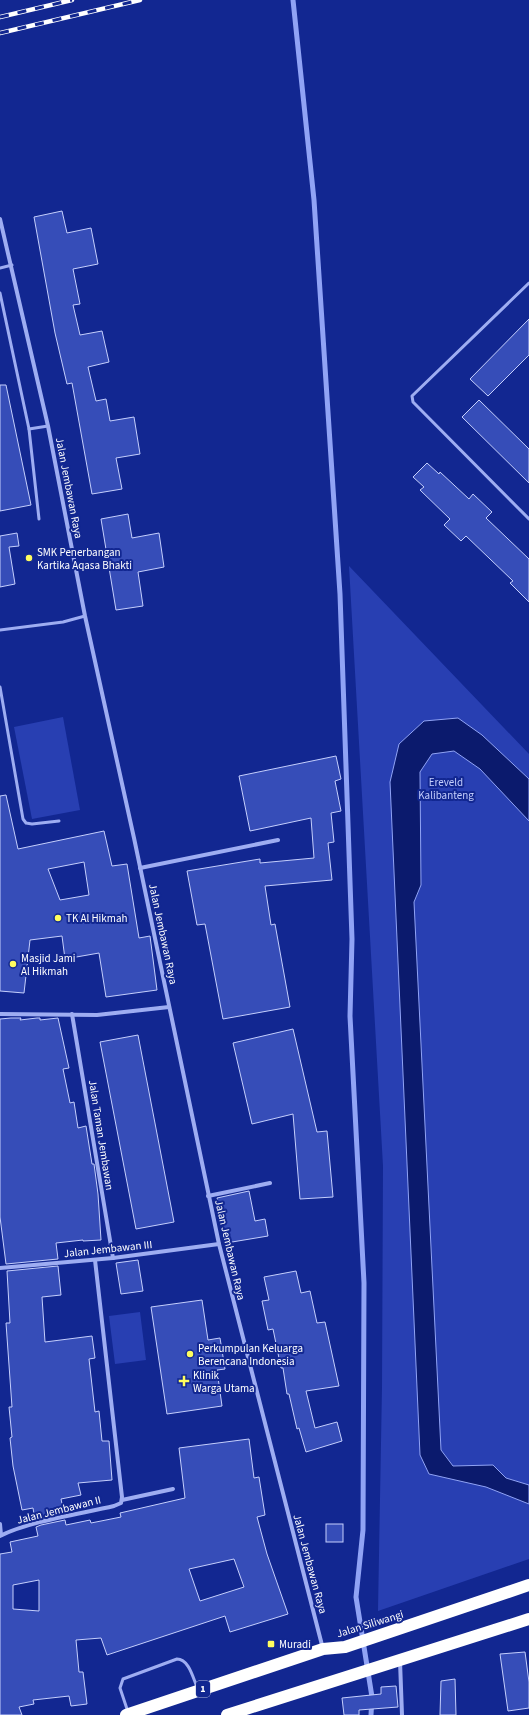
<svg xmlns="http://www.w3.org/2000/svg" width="529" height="1715" font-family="'Source Sans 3',sans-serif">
<rect width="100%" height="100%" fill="#122791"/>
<g fill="#283fb2">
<polygon points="349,566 529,754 529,1559 378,1611 382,1387 383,1166"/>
<polygon points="63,717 80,810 32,819 14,727"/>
<polygon points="140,1312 146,1360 115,1364 109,1316"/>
</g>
<polygon fill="#0b1a6d" stroke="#90a3f5" points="458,718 482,735 529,779 529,821 480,769 454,751 432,754 420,772 421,885 414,902 441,1450 453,1466 493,1465 506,1478 529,1485 529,1504 486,1487 429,1474 420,1455 390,782 399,744 424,721"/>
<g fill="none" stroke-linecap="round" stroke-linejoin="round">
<polyline stroke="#90a3f5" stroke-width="5" points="293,0 314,200 340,594 352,939 350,1016 364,1283 363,1530 356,1597 372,1697 371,1715"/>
</g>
<g fill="#364db8" stroke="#c5cffd" fill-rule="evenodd">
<polygon points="62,211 67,233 91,228 98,264 73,269 80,304 73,305 80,335 102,331 109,362 88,367 96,401 106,399 110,421 134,417 140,454 116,458 122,489 92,494 72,383 67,384 55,333 34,217"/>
<polygon points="529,319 529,355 488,396 470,379"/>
<polygon points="0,385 6,385 31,505 0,511"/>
<polygon points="479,400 529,449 529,483 462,417"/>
<polygon points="427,463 439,474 440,472 469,499 473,494 492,512 486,518 529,559 529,602 510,583 513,581 466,536 461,541 444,525 450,519 420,490 424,487 413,477"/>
<polygon points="128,514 132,538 159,533 164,567 138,572 143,606 116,610 101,519"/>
<polygon points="17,533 19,546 9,547 15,584 0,587 0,536"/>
<polygon points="336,756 341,779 335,781 341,811 331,813 334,842 328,843 332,880 265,886 271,925 275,924 290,1007 223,1019 205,924 197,925 187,871 260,859 260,863 314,858 311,818 250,831 239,776"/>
<path d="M6,795L18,849L104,831L112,866L127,864L139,938L150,936L157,990L106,997L99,953L65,959L62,936L30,940L24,993L0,991V796ZM84,862L89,895L60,900L48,869Z"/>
<polygon points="11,1018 21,1018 20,1020 37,1018 40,1018 40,1020 58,1018 69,1068 63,1069 70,1103 74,1102 78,1128 86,1126 92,1164 94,1164 98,1194 101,1240 83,1241 83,1240 56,1243 58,1259 6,1264 0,1217 0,1019"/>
<polygon points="293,1029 317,1132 327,1131 333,1197 300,1199 293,1114 252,1124 233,1043"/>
<polygon points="138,1035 174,1222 136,1229 100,1042"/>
<polygon points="249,1191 255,1221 265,1219 268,1236 226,1243 217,1198"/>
<polygon points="138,1260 143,1291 121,1294 116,1263"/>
<polygon points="58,1266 61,1295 42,1297 45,1342 92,1336 95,1358 89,1359 95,1412 99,1411 102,1441 109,1441 112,1480 78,1483 81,1495 61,1499 64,1513 35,1520 33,1508 22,1510 13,1466 10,1438 12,1437 9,1407 12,1407 6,1323 10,1323 7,1271"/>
<polygon points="296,1271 301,1293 310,1291 317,1323 325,1322 339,1386 306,1391 315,1428 337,1422 342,1441 306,1452 299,1428 297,1429 289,1394 287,1394 283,1368 281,1368 273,1329 268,1330 262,1301 269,1300 264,1277"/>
<polygon points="202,1300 208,1340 220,1338 225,1369 217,1370 222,1406 167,1414 151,1307"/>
<path d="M249,1439L254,1478L259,1477L265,1515L257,1517L267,1554L288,1614L230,1632L225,1616L107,1655L101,1638L76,1640L79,1672H83L87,1704L71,1706L69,1696L33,1700L34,1704L19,1707L22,1715H0V1554L12,1552L10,1542L38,1536L36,1527L41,1525L65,1520L66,1525L90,1520L91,1523L121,1517L120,1513L185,1498L179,1448ZM234,1559L244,1587L200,1601L189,1569ZM39,1580V1611L13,1609V1585Z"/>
<rect x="326" y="1524" width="17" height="18"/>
<polygon points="525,1652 529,1682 529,1708 508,1711 500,1654"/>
<polygon points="455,1679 456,1715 440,1715 441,1681"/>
<polygon points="396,1686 398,1707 359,1710 359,1715 344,1715 342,1698 381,1694 381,1687"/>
</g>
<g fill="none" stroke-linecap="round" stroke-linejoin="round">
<g stroke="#9eadf2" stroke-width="3">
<polyline points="0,268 12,265"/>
<polyline points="529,283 412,396 413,402 529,519"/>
<polyline points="0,293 29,429 39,519"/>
<polyline points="29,429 48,426"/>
<polyline points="0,630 63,622 85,616"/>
<polyline points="0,687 23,819 26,823 32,824 59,821"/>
<path d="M128,1712L120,1688L123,1679L177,1659C189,1659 193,1678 197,1687"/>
</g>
<g stroke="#9eadf2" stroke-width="4">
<polyline points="0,219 48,426 85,616 134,838 219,1244 323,1649"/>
<polyline points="140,868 278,840"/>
<polyline points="0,1014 97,1015 169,1007"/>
<polyline points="72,1014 113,1258"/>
<polyline points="208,1196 270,1183"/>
<polyline points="0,1268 113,1258 219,1244"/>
<polyline points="122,1500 173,1489"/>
<polyline points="0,1524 1,1535"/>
<path d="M0,1536C30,1521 80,1514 114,1506L121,1503L122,1497L95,1260"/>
<polyline points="400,1661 402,1715"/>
</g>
<g stroke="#fff" stroke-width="12">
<polyline points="126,1715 323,1649 345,1647 529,1585"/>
<polyline points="227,1715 529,1619"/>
</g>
<g stroke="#fff" stroke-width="4.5">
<g id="rail">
<polyline points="0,17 72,0"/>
<polyline points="0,33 140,0"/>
</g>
</g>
<use href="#rail" stroke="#122791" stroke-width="3" stroke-dasharray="9" stroke-linecap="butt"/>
</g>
<g fill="#fffd5f" stroke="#122791" stroke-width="1.5">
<circle cx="29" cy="558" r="4"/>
<circle cx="58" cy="918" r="4"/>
<circle cx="13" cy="964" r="4"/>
<circle cx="190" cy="1354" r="4"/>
<path d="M182 1375h4v4h4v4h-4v4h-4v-4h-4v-4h4z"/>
<rect x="267" y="1640" width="8" height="8" rx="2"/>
</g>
<g text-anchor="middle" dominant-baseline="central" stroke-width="4" stroke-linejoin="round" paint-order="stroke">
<rect fill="#122791" stroke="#b8bede" stroke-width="1" x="196" y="1681" width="14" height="16" rx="3"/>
<g font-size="10" font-weight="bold" fill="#fff">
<text x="203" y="1689">1</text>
</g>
<g font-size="11" fill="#fff" stroke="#122791">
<text transform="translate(69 488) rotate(79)">Jalan Jembawan Raya</text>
<text transform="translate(163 934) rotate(78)">Jalan Jembawan Raya</text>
<text transform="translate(101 1135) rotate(81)">Jalan Taman Jembawan</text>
<text transform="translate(108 1249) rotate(-6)">Jalan Jembawan III</text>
<text transform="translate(230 1250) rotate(77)">Jalan Jembawan Raya</text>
<text transform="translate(59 1510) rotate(-14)">Jalan Jembawan II</text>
<text transform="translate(310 1564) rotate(75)">Jalan Jembawan Raya</text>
<text transform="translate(370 1624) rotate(-17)">Jalan Siliwangi</text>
</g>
<g font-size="11" fill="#fff" stroke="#122791" text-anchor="start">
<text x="37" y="552">SMK Penerbangan<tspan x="37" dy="13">Kartika Aqasa Bhakti</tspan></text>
<text x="66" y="918">TK Al Hikmah</text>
<text x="21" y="958">Masjid Jami<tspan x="21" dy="13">Al Hikmah</tspan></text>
<text x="198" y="1348">Perkumpulan Keluarga<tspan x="198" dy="13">Berencana Indonesia</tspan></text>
<text x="193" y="1375">Klinik<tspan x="193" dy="13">Warga Utama</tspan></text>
<text x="279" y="1644">Muradi</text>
</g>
<g font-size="11" fill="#c5cffd" stroke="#122791">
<text x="446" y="782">Ereveld<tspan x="446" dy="13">Kalibanteng</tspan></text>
</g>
</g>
</svg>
